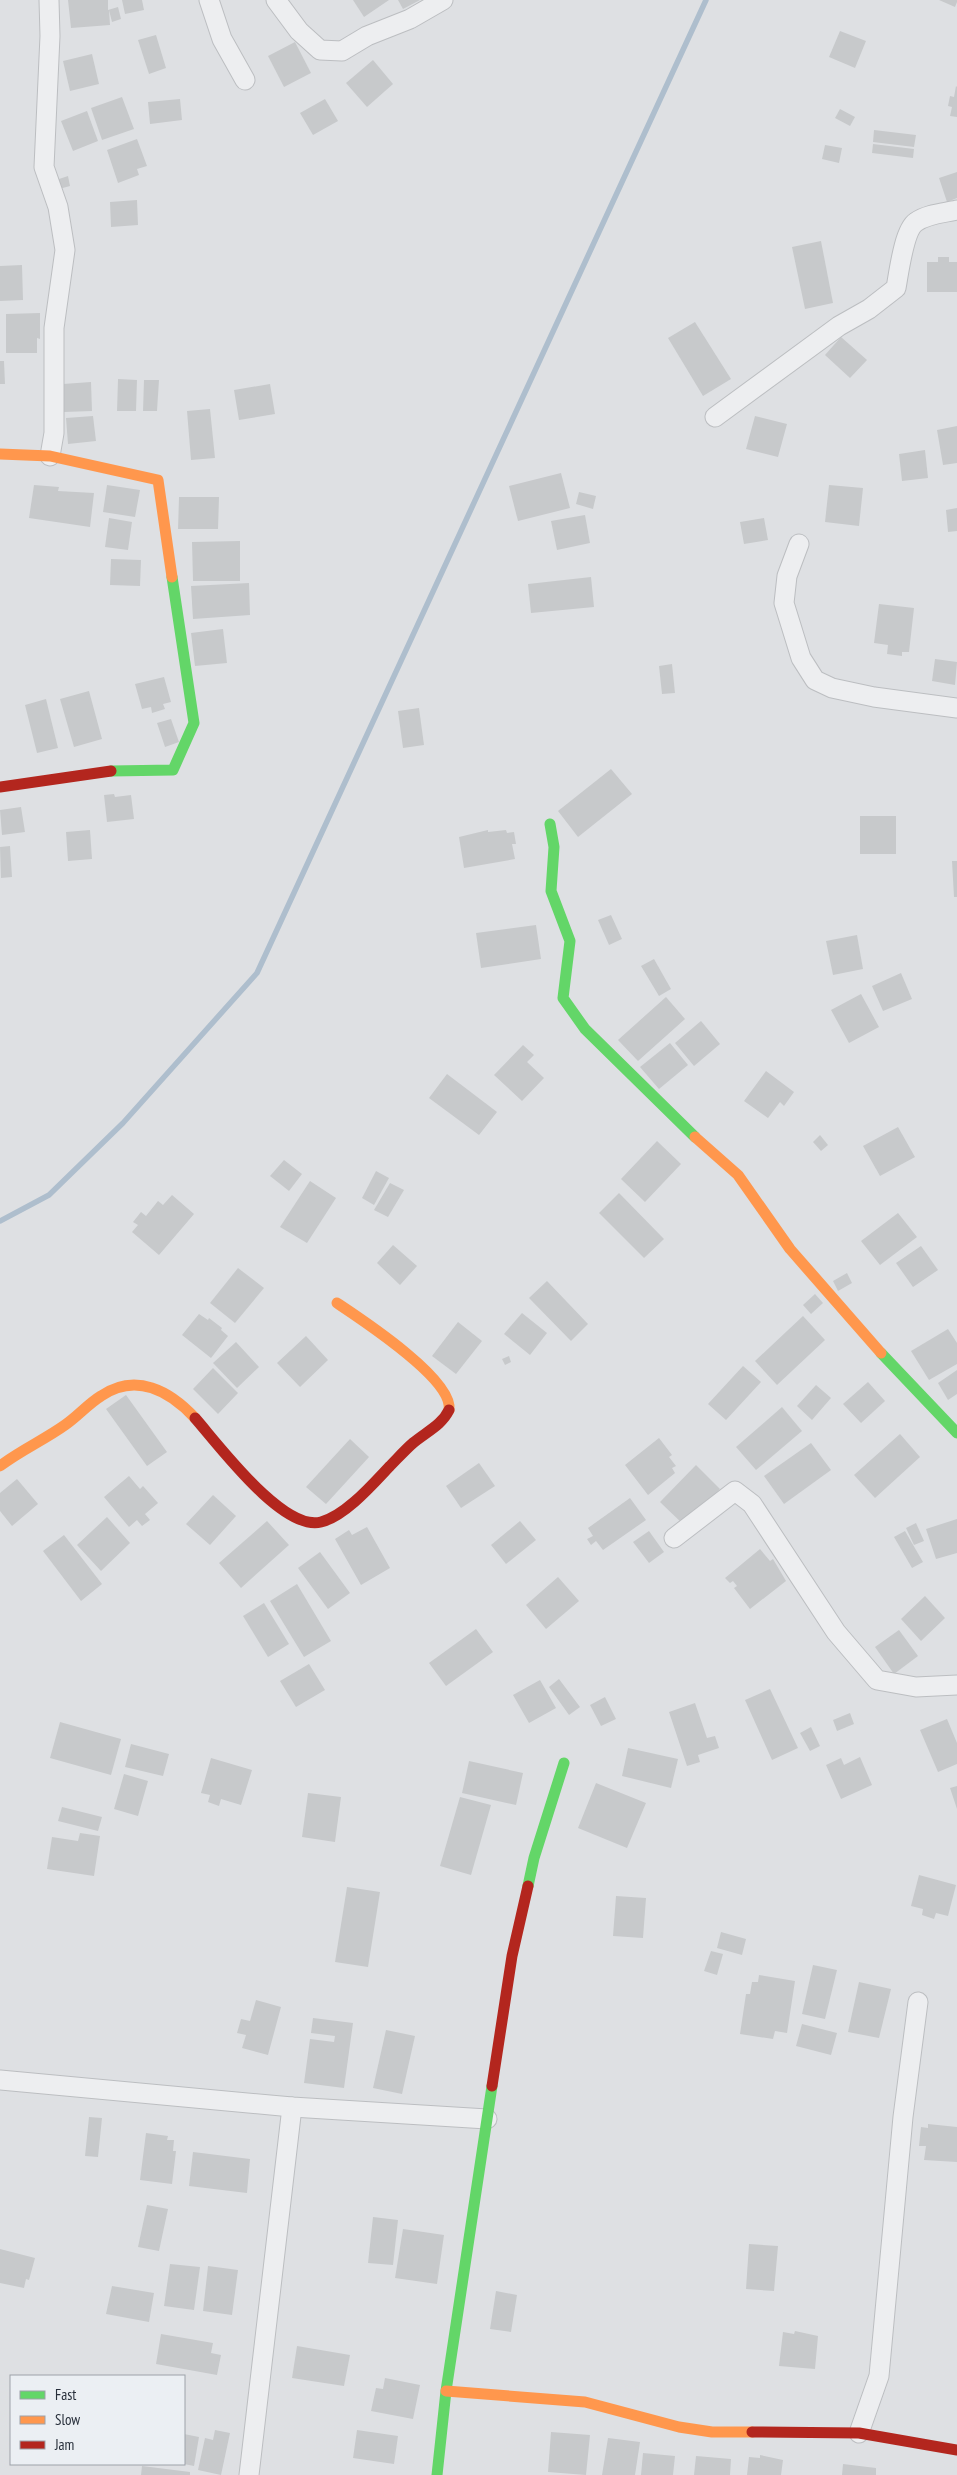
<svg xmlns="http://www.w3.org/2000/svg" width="957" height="2475" font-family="'PT Sans Narrow',sans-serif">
<rect width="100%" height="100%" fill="#dee0e3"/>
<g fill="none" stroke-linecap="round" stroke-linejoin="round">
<polyline stroke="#aebecd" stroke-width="5.5" points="0,1221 49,1195 123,1123 257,973 706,0"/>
</g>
<g fill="#c7c9cb">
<polygon points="68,0 108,0 108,10 118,7 121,19 112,22 109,10 110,25 71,28"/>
<polygon points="122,0 142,0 144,10 125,14"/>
<polygon points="353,0 389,0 364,17"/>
<polygon points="398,0 420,0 403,9"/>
<polygon points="939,0 957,0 957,2 955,7"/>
<polygon points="840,31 866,41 855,68 829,57"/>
<polygon points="156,35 166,68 149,74 138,40"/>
<polygon points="295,42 311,73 284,87 268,56"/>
<polygon points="92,54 99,84 70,91 63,61"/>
<polygon points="373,60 393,84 367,107 346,83"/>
<polygon points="956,86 957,87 957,117 950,116 952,107 948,106 950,96 954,97"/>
<polygon points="122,97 134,129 102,140 91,108"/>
<polygon points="180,99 182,120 150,124 148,102"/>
<polygon points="325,99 338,121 313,135 300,113"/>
<polygon points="840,109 855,117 850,126 835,118"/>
<polygon points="87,111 98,141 73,151 61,121"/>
<polygon points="874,130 916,135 914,147 873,142"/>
<polygon points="137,139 147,166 137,169 139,175 118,183 107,150"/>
<polygon points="873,144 914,149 913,158 872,153"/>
<polygon points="825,145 842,148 839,163 822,159"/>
<polygon points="957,172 957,198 947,202 939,178"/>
<polygon points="68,176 70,186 59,189 56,180"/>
<polygon points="137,200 138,225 111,227 110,202"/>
<polygon points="821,241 833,303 805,309 792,247"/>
<polygon points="938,257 949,257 949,262 957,262 957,292 927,292 927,262 938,262"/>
<polygon points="22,265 23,300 0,301 0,266"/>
<polygon points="40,313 40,339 37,338 37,353 6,353 6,314"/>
<polygon points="695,322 731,379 703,396 668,338"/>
<polygon points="841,337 867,360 850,378 825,355"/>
<polygon points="0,361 4,361 5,384 0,384"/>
<polygon points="118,379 137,380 136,411 117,411"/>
<polygon points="144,380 159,380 157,411 143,411"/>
<polygon points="91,382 92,411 64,412 63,384"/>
<polygon points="270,384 275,414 239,420 234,390"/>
<polygon points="210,409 215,458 191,460 187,411"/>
<polygon points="93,416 96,441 68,444 66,418"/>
<polygon points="755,416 787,424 778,457 746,449"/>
<polygon points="957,426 957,463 943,465 937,430"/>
<polygon points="925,450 928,478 902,481 899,454"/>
<polygon points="561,473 570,508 518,521 509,486"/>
<polygon points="34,485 59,487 58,491 94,493 90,527 29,518"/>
<polygon points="107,485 140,490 135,517 103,512"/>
<polygon points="829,485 863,488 859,526 825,522"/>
<polygon points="579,492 596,496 593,509 576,504"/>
<polygon points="179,497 219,497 218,529 178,529"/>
<polygon points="957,508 957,531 948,532 946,510"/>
<polygon points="585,515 590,543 557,550 551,521"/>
<polygon points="109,518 132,522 128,550 105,547"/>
<polygon points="764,518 768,540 744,544 740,522"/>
<polygon points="240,541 240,581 193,581 192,542"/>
<polygon points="111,559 141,560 140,586 110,585"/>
<polygon points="591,577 594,607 531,613 528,584"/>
<polygon points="249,583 250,615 193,619 191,586"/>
<polygon points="879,604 914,608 909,652 902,652 902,656 887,654 888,645 874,643"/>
<polygon points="223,629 227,663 195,666 191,633"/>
<polygon points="935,659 957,662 955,685 932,681"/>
<polygon points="672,664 675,693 662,694 659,666"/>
<polygon points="164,677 171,702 163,704 165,709 152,713 151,707 142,709 135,684"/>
<polygon points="89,691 102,739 74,747 60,699"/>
<polygon points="46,699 58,748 37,753 25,705"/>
<polygon points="419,708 424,745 403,748 398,711"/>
<polygon points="171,719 179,742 165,747 157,723"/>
<polygon points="611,769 632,794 578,837 558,811"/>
<polygon points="114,794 115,797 131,795 134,819 107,822 104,795"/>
<polygon points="21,807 25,832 2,835 0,810"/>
<rect x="860" y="816" width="36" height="38"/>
<polygon points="90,830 92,859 68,861 66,832"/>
<polygon points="488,830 488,832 506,830 507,833 514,832 516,844 512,844 515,859 464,868 459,837"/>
<polygon points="10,846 12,877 1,878 0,847"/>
<polygon points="952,861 957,861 957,897 954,897"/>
<polygon points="611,915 622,939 609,945 598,920"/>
<polygon points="536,925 541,959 481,968 476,933"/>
<polygon points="857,935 863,969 833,975 826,941"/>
<polygon points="654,959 671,989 659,996 641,966"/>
<polygon points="901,973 912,999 883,1011 872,986"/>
<polygon points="861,994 879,1027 849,1043 831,1010"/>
<polygon points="666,997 685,1019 638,1061 618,1040"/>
<polygon points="701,1021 720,1044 694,1066 675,1043"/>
<polygon points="670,1043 688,1065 659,1089 640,1067"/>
<polygon points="523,1045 534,1055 527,1062 544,1078 522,1101 494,1075"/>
<polygon points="766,1071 794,1092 784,1106 780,1102 768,1118 744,1101"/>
<polygon points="447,1074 497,1112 479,1135 429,1098"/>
<polygon points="898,1127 915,1157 880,1176 863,1146"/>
<polygon points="820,1135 828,1145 821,1151 813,1142"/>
<polygon points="657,1141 681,1164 645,1202 621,1179"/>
<polygon points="284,1160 302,1174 289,1191 270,1176"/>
<polygon points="376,1171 389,1178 374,1205 362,1198"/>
<polygon points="310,1181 336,1198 307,1243 280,1227"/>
<polygon points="390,1183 404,1190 388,1217 374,1210"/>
<polygon points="619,1193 664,1239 644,1258 599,1213"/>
<polygon points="172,1195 194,1214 159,1255 132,1232 138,1225 133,1222 141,1212 146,1216 158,1201 163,1205"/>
<polygon points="898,1213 917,1237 880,1265 861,1241"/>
<polygon points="393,1245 417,1266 400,1285 377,1263"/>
<polygon points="921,1246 938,1270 913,1287 896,1263"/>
<polygon points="238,1268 264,1288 235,1323 210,1303"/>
<polygon points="847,1273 852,1283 838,1291 833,1281"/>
<polygon points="547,1281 588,1324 571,1341 529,1298"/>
<polygon points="815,1294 823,1303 811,1314 803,1305"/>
<polygon points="522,1313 547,1333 530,1355 504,1334"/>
<polygon points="199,1314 208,1320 209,1318 222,1328 221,1330 228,1336 211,1358 182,1335"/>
<polygon points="803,1316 825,1340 777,1385 755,1361"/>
<polygon points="458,1322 482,1341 456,1374 432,1356"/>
<polygon points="948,1329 957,1343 957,1364 929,1380 911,1351"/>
<polygon points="306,1336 328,1360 300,1387 277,1363"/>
<polygon points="236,1342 259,1367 237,1388 213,1363"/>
<polygon points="509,1356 511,1362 505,1365 502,1359"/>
<polygon points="743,1366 761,1382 726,1420 708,1404"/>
<polygon points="213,1368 238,1393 218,1414 193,1389"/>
<polygon points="957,1370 957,1394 948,1400 938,1383"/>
<polygon points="868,1382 885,1401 861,1423 843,1404"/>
<polygon points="816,1385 831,1398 812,1420 797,1406"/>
<polygon points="126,1395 167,1452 147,1466 106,1409"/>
<polygon points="782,1407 802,1431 756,1470 736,1447"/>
<polygon points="900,1434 920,1457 875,1498 854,1475"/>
<polygon points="659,1438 672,1455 669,1457 676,1466 672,1468 675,1473 648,1495 625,1465"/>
<polygon points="350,1439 369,1457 326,1504 306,1487"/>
<polygon points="811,1443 831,1470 784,1504 764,1476"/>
<polygon points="479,1463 495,1486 461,1508 446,1486"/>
<polygon points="696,1465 720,1489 685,1526 660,1502"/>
<polygon points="129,1476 140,1489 143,1486 158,1503 145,1514 150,1520 142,1526 137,1520 129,1527 104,1497"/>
<polygon points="17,1479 38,1504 12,1526 0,1511 0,1493"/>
<polygon points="213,1495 236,1516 210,1545 186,1524"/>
<polygon points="630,1498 646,1520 603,1550 596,1541 591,1545 587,1539 593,1536 588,1528"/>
<polygon points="107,1517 130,1543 101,1571 77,1545"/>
<polygon points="957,1519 957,1553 936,1559 926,1529"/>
<polygon points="267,1521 289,1545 241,1588 219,1563"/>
<polygon points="520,1521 536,1540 506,1564 491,1545"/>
<polygon points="916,1523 924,1541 914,1545 906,1528"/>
<polygon points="367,1527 390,1568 361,1585 335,1539 349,1530 352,1535"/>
<polygon points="649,1531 664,1552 649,1563 633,1542"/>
<polygon points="905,1531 923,1562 912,1568 894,1537"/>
<polygon points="64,1535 102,1584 81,1601 43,1551"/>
<polygon points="760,1549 770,1561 773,1559 786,1581 750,1609 734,1588 737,1586 733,1581 730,1583 725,1578"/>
<polygon points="320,1552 350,1593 328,1609 298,1568"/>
<polygon points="558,1577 579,1601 546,1629 526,1605"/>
<polygon points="297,1584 331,1641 304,1657 270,1601"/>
<polygon points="925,1596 945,1618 921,1641 901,1619"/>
<polygon points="264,1603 289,1644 268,1657 243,1616"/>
<polygon points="476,1629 493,1652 446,1686 429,1663"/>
<polygon points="899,1630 918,1656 894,1674 875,1647"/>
<polygon points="309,1664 325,1690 296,1707 280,1681"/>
<polygon points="559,1679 580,1707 569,1715 549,1687"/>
<polygon points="540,1680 556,1708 529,1723 513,1695"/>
<polygon points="770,1689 798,1748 772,1760 745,1700"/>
<polygon points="605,1697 616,1719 601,1726 590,1705"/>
<polygon points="695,1703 707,1738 715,1736 719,1748 698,1755 700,1762 687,1766 669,1712"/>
<polygon points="850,1713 854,1724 837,1731 833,1720"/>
<polygon points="947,1719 957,1743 957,1764 938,1772 920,1730"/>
<polygon points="60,1722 121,1739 111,1775 50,1758"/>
<polygon points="811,1727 820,1746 810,1751 800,1733"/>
<polygon points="131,1744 169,1754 163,1776 125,1767"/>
<polygon points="628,1748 678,1759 671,1788 622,1776"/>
<polygon points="860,1757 872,1785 841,1799 826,1765 841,1758 844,1765"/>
<polygon points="211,1758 252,1770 241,1805 221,1799 219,1806 208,1802 210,1795 201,1793"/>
<polygon points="469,1761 523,1773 516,1805 462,1793"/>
<polygon points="124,1774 148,1781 138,1816 114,1809"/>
<polygon points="596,1783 646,1803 627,1848 578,1828"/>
<polygon points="957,1786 957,1809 950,1788"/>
<polygon points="308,1793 341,1797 335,1842 302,1837"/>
<polygon points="460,1797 491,1805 471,1875 440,1866"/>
<polygon points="62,1807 102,1817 98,1831 58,1821"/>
<polygon points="80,1833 100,1836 94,1876 47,1869 52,1837 78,1841"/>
<polygon points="919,1875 956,1885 948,1916 936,1913 934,1919 922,1915 923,1909 911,1906"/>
<polygon points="347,1887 380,1892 368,1967 335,1962"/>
<polygon points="616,1896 646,1898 643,1938 613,1936"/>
<polygon points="721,1932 746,1939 742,1955 717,1948"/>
<polygon points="711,1951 723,1954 717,1975 704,1971"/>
<polygon points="813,1965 837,1970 825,2019 802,2014"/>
<polygon points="759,1975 795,1981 787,2033 775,2031 773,2039 740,2034 746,1994 750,1994 752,1982 758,1982"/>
<polygon points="859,1982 891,1989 879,2038 848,2032"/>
<polygon points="256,2000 281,2007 268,2055 242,2048 246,2035 237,2033 241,2019 250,2021"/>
<polygon points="313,2018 353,2023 344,2088 304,2083 310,2039 334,2042 335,2036 311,2033"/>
<polygon points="802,2024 837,2033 831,2055 796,2046"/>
<polygon points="386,2030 415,2036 402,2094 373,2088"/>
<polygon points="89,2117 102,2118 98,2157 85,2156"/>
<polygon points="928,2124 957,2127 957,2162 924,2160 926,2146 919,2146 921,2127 928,2128"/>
<polygon points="146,2133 168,2136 167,2140 174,2140 173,2151 176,2151 172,2184 140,2180"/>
<polygon points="193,2152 250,2159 247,2193 189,2186"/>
<polygon points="147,2205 168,2209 159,2251 138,2247"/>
<polygon points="373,2217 398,2220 393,2265 368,2263"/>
<polygon points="403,2229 444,2235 437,2284 395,2278"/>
<polygon points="749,2244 778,2246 774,2291 746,2289"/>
<polygon points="0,2249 35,2258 29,2280 26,2279 24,2288 0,2283"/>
<polygon points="170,2264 200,2267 194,2310 164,2306"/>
<polygon points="208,2266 238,2270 232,2315 203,2311"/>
<polygon points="112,2286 154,2293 149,2322 106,2314"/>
<polygon points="496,2291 517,2295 511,2332 490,2329"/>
<polygon points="795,2331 818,2336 815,2369 779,2366 783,2332 794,2334"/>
<polygon points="161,2334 213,2343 211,2353 221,2355 217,2375 156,2364"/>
<polygon points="297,2346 350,2355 344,2386 292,2378"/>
<polygon points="385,2378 420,2385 413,2419 371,2411 376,2388 383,2389"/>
<polygon points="215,2430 230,2433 221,2475 198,2470 205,2438 213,2440"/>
<polygon points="357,2430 398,2436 394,2464 353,2458"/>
<polygon points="551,2432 590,2435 586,2475 548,2472"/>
<polygon points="184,2434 199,2437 194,2466 184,2464"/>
<polygon points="608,2438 640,2442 635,2475 602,2475"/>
<polygon points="643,2453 675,2456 673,2475 641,2475"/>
<polygon points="760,2455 783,2460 781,2475 747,2475 749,2457 760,2458"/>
<polygon points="696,2456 731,2459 730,2475 694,2475"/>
<polygon points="843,2464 876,2468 876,2475 842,2475"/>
<polygon points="142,2466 190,2472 190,2475 141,2475"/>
</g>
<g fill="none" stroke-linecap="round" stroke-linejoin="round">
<g stroke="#bcbec1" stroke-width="21">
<g id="street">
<polyline points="49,0 50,36 44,167 58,207 65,250 54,328 54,433 50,456"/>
<polyline points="209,0 222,39 245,80"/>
<polyline points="276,0 299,31 320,50 342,51 367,36 410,19 443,0"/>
<path d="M715,417L839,326L869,309L896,288C899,272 904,230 916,222C927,214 944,213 957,210"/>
<polyline points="799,544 787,576 784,603 801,658 815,680 832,688 874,697 957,708"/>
<polyline points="674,1538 735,1491 752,1504 836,1632 877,1680 916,1687 957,1685"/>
<polyline points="0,2080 292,2107 487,2119"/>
<polyline points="859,2433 879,2376 903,2117 918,2002"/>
<polyline points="249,2475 292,2107"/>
</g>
</g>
<use href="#street" stroke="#edeef0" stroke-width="19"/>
<g stroke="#63d668" stroke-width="11">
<polyline points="111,771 173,770 194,723 172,577"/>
<polyline points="550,824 554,847 551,891 570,941 563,998 585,1029 695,1137"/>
<polyline points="881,1353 957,1433"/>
<polyline points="528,1886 534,1858 564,1763"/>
<polyline points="437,2475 446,2391 492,2086"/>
</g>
<g stroke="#ff974d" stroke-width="11">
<polyline points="0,454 50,456 158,480 172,577"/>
<polyline points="695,1137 738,1175 790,1249 881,1353"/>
<path d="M337,1303C361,1319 454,1380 449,1410"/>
<path d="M0,1466C21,1450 44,1440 65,1425C78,1416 88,1404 101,1396C136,1372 170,1391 195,1418"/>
<polyline points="446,2391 585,2402 679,2427 712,2432 752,2432"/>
</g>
<g stroke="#b3261e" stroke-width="11">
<polyline points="0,787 111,771"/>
<path d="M195,1418C218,1444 283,1532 321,1522C345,1516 372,1485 389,1467C397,1459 405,1450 413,1443C426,1432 442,1425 449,1410"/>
<polyline points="492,2086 512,1956 528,1886"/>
<polyline points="752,2432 859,2433 957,2450"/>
</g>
</g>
<rect x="10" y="2375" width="175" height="90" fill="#ebeff3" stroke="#9da2a9"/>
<rect x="20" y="2391" width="25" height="8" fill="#63d668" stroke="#9da2a9"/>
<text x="55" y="2400" font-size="15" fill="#272f3a">Fast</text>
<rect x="20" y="2416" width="25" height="8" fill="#ff974d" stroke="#9da2a9"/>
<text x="55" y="2425" font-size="15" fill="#272f3a">Slow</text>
<rect x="20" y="2441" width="25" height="8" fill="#b3261e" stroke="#9da2a9"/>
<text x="55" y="2450" font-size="15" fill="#272f3a">Jam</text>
</svg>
